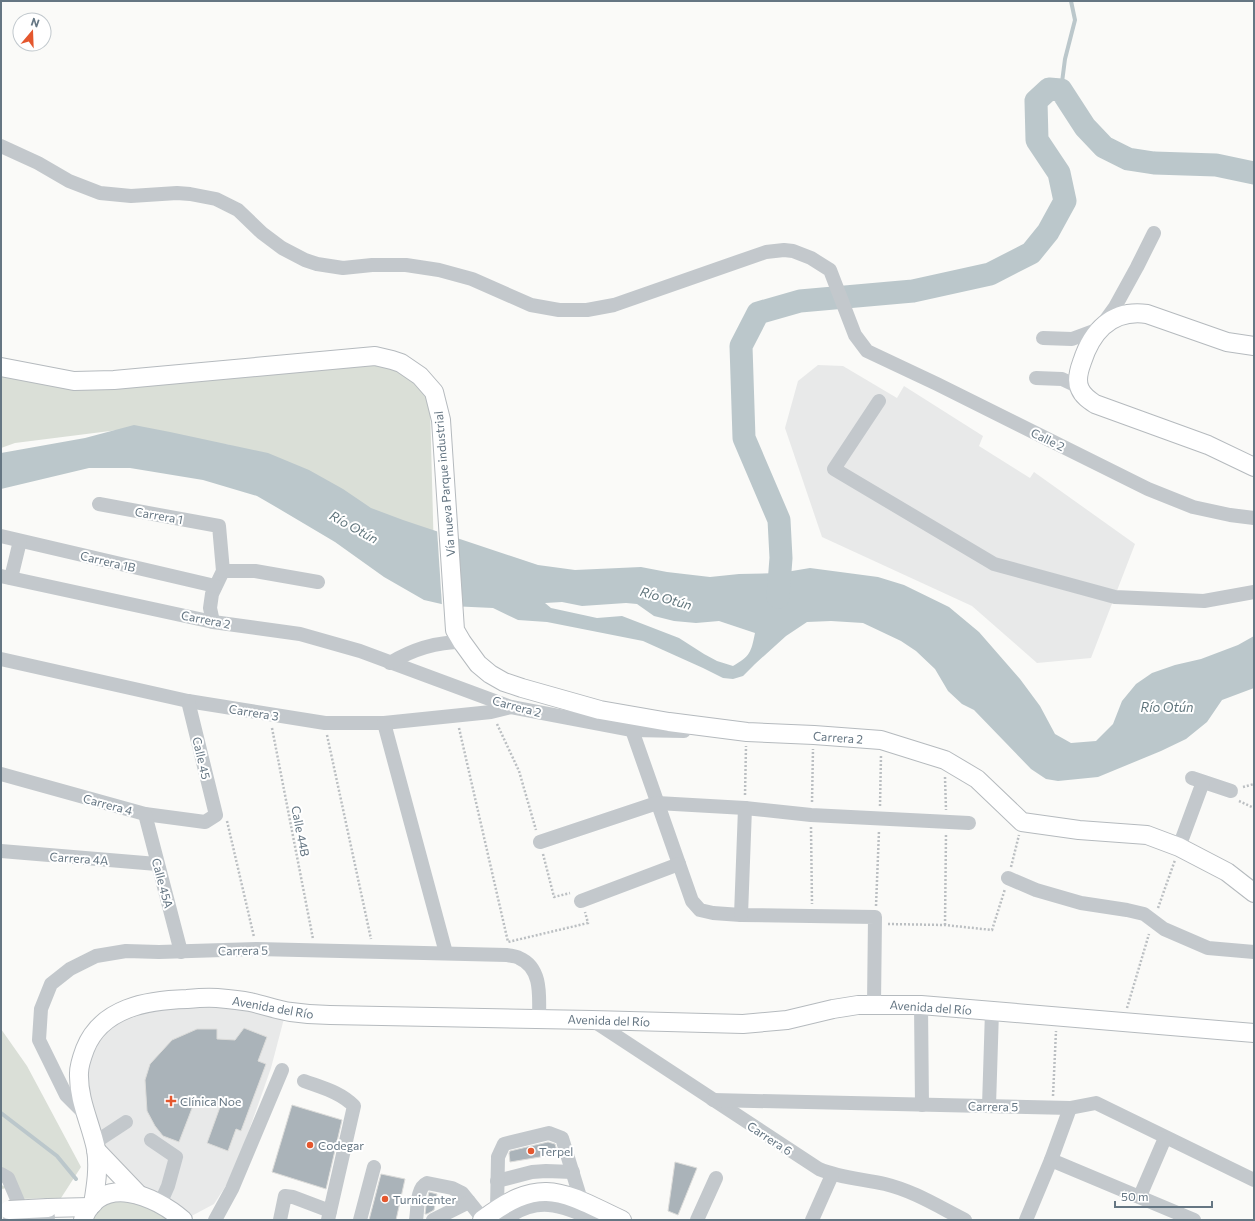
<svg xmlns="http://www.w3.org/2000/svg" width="1255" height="1221" font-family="Commissioner,sans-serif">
<rect width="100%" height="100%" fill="#fafaf8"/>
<g fill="#e8e9e9">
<polygon points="818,365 843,366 897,398 904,386 983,436 979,446 1030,478 1034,472 1135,544 1091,658 1037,663 972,606 822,537 785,428 798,381"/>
<polygon points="149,1002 286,1011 271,1068 241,1153 229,1181 214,1204 184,1220 96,1150 85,1113 88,1043"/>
</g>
<g fill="#dadfd7">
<polygon points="375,356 420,376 430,405 434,556 230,445 118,430 15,443 1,448 1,367 74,381"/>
<polygon points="1,1029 27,1066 81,1167 61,1198 18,1199 8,1188 1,1189 1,1185 7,1187 1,1180"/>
<polygon points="112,1193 183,1220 83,1220"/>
</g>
<path fill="#bbc7cb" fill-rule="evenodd" d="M134,425L170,432L268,453L309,470L343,489L371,508L403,520L538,565L575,570L641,567L667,572L710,577L739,574L780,573L810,568L878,577L904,585L949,607L979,632L1020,679L1040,706L1055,734L1071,743L1096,741L1113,724L1122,701L1136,684L1152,673L1175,665L1201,659L1238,645L1254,636V688L1222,700L1207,722L1186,739L1161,751L1098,777L1058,781L1046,779L1031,769L974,710L962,704L948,691L935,669L916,651L901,641L863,623L831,621L807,622L786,636L755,664L743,676L733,679L723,678L703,668L643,641L547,622L518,620L493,608L450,606L424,600L384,577L335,542L276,507L257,496L203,480L130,468H89L1,489V453L85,438ZM562,602L582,606L626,603L637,604L654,616L674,621L696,623L719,621L755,633C751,653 750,656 733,666L717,661L704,654L679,638L622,616L597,618L551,608L545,603Z"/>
<polygon fill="#fafaf8" points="437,529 458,537 463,608 442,606"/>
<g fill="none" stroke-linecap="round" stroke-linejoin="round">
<g stroke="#bbc7cb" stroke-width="4">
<polyline points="1061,90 1065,59 1075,20 1071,1"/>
<polyline points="1,1113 57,1156 76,1179"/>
</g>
<polyline stroke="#bbc7cb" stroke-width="23" points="778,597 781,558 779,520 744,438 741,346 758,313 800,301 913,291 990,274 1031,253 1048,232 1065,201 1059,173 1037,140 1036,101 1049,89 1061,90 1085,127 1104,147 1128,159 1154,163 1216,165 1254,173"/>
</g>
<g fill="#aab3b9" stroke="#dcdcda">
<polygon points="244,1028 267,1037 258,1061 266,1064 241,1131 236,1129 228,1151 207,1143 220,1107 196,1098 179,1142 163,1136 155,1126 147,1111 145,1080 150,1064 172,1040 197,1029 217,1029 217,1039 235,1040"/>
<polygon points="292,1105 342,1120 326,1189 272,1172"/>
<polygon points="548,1142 555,1144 558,1154 510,1162 509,1153 510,1151"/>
<polygon points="675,1162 697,1168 678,1215 668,1211"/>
<polygon points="381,1174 405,1179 396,1220 369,1220"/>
<polygon points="429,1192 437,1194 434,1210 427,1214 425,1214 426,1206"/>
</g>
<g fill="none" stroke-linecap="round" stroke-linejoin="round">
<g stroke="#b5babe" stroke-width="20">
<g id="major">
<path d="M1254,346L1227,342L1147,314C1112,309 1092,331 1082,362C1079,370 1076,381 1080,389C1083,396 1089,400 1095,404L1208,445L1254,467"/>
<polyline points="1,367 74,381 114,380 375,356 392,360 401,363 420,376 434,392 441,420 455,630 462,642 478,664 490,674 504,682 522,688 600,710 669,722 747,732 814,735 881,740 945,760 977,779 1022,822 1079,830 1147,835 1179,847 1227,872 1254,893"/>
<polyline points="96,1150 139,1195"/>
<path d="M93,1204C96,1186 99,1167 96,1149C91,1124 78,1100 79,1073C79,1065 82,1057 85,1049C101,1008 147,1000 187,999C197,998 207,997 217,998C228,999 239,1000 250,1002C264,1005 277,1010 291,1012C304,1014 317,1015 330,1015L592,1020L743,1024L787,1020L833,1009L858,1005H921L1254,1033"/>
<polyline points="48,1208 90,1207"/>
<path d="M83,1220C100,1172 156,1196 183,1220"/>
<path d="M482,1220C541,1175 561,1191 622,1220"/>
</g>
</g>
<g stroke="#bbbfc2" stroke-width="2.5" stroke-dasharray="2 2" stroke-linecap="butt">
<polyline points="497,724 519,771 536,830"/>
<polyline points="272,728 313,939"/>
<polyline points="459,728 508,942 588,923 585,912"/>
<polyline points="327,735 371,939"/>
<polyline points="945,777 946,810"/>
<polyline points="1243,787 1254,784"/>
<polyline points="745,795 746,746"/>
<polyline points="1239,801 1254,808"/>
<polyline points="812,802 813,749"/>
<polyline points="880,806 881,755"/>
<polyline points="227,821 254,937"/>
<polyline points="811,827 812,904"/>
<polyline points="543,854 554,897 570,893"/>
<polyline points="1011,867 1019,835"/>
<polyline points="876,906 879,831"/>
<polyline points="1158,908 1175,860"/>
<polyline points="888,924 945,925 992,930 1005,889"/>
<polyline points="945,925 946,833"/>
<polyline points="1127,1008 1149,934"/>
<polyline points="1053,1096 1056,1031"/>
</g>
<g stroke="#c3c8cc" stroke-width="14">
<polyline points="1,146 38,163 69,181 100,193 131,196 177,193 190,194 216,199 238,210 262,233 282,248 305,260 317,264 343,268 372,265 406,265 439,270 472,279 531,305 559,310 587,310 614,305 766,252 784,250 793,251 811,258 830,270 855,335 867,351 937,384 1148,489 1193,507 1230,515 1254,518"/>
<polyline points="1043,338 1072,339 1099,329 1115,307 1137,267 1154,233"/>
<polyline points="1036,378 1062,379 1079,387"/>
<polyline points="879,401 834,469 994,564 1115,597 1204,601 1254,592"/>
<polyline points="99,504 219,526 223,571 212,594 210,608 213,622"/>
<polyline points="1,536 215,586"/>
<polyline points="223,571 255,571 318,582"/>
<polyline points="1,576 213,622 300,634 360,651 511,707 632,730 684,731"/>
<polyline points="11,578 20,541"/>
<polyline points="1,659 188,701 325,723 384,723 491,712 511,707"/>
<path d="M390,663C413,649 435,642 462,642"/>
<polyline points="384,723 446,953"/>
<polyline points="632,730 692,901 700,910 713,913 741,915 875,917 874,1004"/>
<polyline points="1,774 145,814 205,822 216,815 188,701"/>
<polyline points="1192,778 1231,791"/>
<polyline points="145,814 181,952"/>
<polyline points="540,842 657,803 745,808 811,815 969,823"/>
<polyline points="1179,847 1203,782"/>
<polyline points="1,851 157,864"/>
<polyline points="1008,878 1036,890 1081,903 1127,910 1144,914 1164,929 1208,948 1254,952"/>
<polyline points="581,901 679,864"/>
<polyline points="741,915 745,808"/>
<polyline points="921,1005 922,1105"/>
<path d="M592,1020L819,1169C840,1178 863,1179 885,1184C914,1191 939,1207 965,1220"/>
<path d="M304,1081C323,1088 340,1092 354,1106L328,1220"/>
<polyline points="713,1100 1070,1108 1096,1103 1254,1180"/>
<polyline points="989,1106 992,1011"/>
<path d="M85,1114L66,1095L39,1040L41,1009L51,984L70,969L96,956L126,951L159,952L257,949L507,955C511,956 516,956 519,958C543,968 539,998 539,1019"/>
<polyline points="151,1140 176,1157 168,1186 160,1204"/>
<polyline points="94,1143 126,1122"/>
<polyline points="1051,1160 1194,1220"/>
<polyline points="1,1174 8,1178 25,1218"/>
<polyline points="497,1181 532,1172 546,1171 573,1172"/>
<polyline points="1140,1196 1165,1138"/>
<polyline points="497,1209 498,1157 504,1144 549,1133 562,1138 581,1200"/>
<polyline points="215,1220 232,1189 282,1070"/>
<polyline points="280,1220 285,1196 293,1197 330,1211"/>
<polyline points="360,1220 374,1167"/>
<path d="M416,1220C418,1209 416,1188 427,1183L452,1188L462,1193L483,1219"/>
<polyline points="433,1220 469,1202"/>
<path d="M504,1220C538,1195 560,1205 594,1220"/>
<polyline points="697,1220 716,1178"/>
<polyline points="812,1220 832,1175"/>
<polyline points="1026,1220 1051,1160 1070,1108"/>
</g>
<use href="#major" stroke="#fff" stroke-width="18"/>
<g stroke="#b5babe" stroke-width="20" stroke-linecap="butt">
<polyline id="major-bridge" points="9,1210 48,1208"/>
</g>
<polyline stroke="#c3c8cc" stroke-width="14" points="10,1219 48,1217"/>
<use href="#major-bridge" stroke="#fff" stroke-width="18"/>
</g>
<g fill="#e4572e" stroke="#fff" stroke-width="1.5">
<path d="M169 1095h4v4h4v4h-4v4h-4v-4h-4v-4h4z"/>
<circle cx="310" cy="1145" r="4"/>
<circle cx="531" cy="1151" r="4"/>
<circle cx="385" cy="1199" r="4"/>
</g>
<g text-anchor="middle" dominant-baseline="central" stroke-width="4" stroke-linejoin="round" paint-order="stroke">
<g font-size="12" fill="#657683" stroke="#fff">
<text transform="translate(1048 439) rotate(26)">Calle 2</text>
<text transform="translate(444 484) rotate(-95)">Vía nueva Parque industrial</text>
<text transform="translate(159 515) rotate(10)">Carrera 1</text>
<text transform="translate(108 561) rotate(13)">Carrera 1B</text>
<text transform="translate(206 619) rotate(11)">Carrera 2</text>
<text transform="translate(517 706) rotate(15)">Carrera 2</text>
<text transform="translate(254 712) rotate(9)">Carrera 3</text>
<text transform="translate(838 737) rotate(4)">Carrera 2</text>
<text transform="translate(202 758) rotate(77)">Calle 45</text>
<text transform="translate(108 804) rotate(15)">Carrera 4</text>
<text transform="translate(301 831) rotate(79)">Calle 44B</text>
<text transform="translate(79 858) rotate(4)">Carrera 4A</text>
<text transform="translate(163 883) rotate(75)">Calle 45A</text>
<text transform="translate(243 950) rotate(-1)">Carrera 5</text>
<text transform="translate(273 1007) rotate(10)">Avenida del Río</text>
<text transform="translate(931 1007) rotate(4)">Avenida del Río</text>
<text transform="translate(609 1020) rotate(2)">Avenida del Río</text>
<text transform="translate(993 1106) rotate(1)">Carrera 5</text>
<text transform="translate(770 1138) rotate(33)">Carrera 6</text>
</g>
<g font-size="12" fill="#657683" stroke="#fff" text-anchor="start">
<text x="180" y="1101">Clínica Noe</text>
<text x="318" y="1145">Codegar</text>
<text x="539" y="1151">Terpel</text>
<text x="393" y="1199">Turnicenter</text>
</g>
<g font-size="13" font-style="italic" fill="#60757c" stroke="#fff">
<text transform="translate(354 527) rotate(29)">Río Otún</text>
<text transform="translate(666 598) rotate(16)">Río Otún</text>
<text x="1167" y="707">Río Otún</text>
</g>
</g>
<rect width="1255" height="1221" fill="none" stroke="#657683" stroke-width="4"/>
<g transform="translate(32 32) rotate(19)"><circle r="19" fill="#ffffff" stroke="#c1c8cd"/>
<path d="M0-3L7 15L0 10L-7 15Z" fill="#e4572e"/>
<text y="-6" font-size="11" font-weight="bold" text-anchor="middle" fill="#657683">N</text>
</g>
<path d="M1115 1201v6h97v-6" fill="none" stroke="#657683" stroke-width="2"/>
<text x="1121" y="1201" font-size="12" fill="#657683" stroke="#ffffff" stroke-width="3" paint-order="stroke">50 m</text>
</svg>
